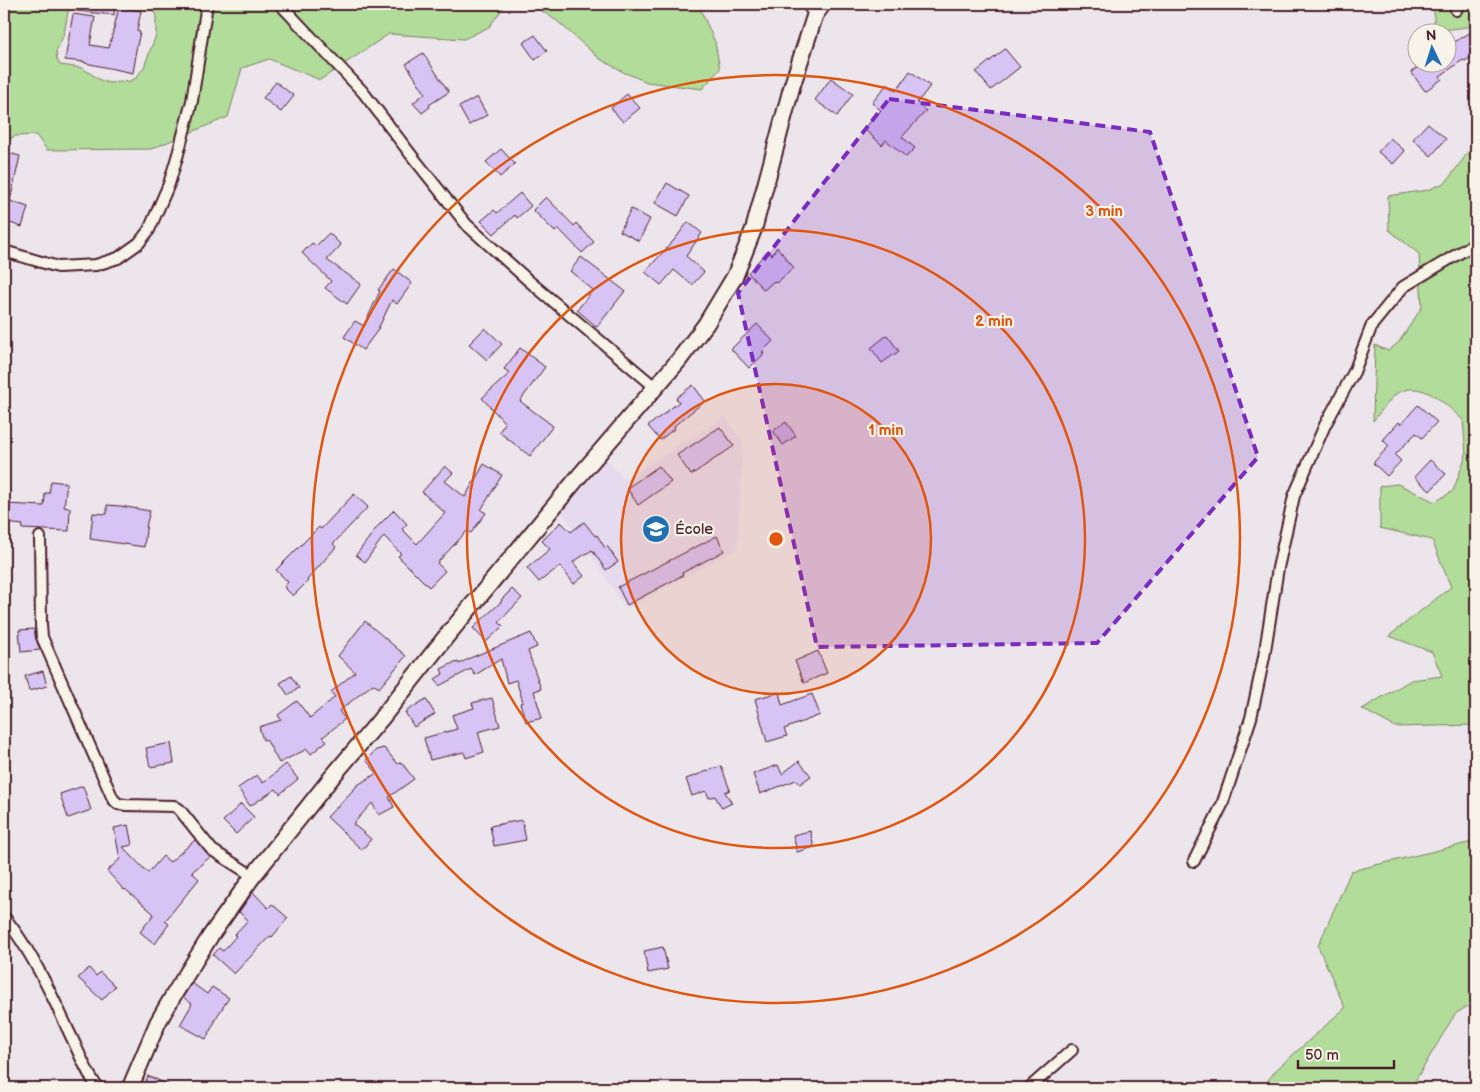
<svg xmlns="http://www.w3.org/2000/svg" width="1480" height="1092" font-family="'Balsamiq Sans',sans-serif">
<rect width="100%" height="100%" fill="#ede5ec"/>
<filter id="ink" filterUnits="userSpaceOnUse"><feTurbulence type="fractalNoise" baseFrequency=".02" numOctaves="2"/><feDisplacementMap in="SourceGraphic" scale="10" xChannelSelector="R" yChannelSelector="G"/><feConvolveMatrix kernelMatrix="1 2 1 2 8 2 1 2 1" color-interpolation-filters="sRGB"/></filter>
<g filter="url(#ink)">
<polygon fill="#e6dbee" points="725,416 743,443 737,549 626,609 560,509 606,458 624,480"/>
<g fill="#b1dc9a" stroke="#7e7e62">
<polygon points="4,4 71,4 69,7 64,34 56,52 57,59 60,65 82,68 102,81 109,83 130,81 136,78 144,67 156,35 156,15 147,4 506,4 489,27 464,39 389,34 320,80 269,59 242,68 228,117 151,149 47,150 36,135 15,136 4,143"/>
<polygon points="509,4 698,4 715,42 720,69 702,89 647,82 623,72 600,59 557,21 534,6"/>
<polygon points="1434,4 1476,4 1476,26 1434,31"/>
<path d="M1470,150L1476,152V725L1395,727L1362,709L1411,680L1442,676L1432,652L1389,636L1451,587L1432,540L1380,528V486L1398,484L1435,502L1453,491L1466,455L1463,420C1446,405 1424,380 1399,392C1393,395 1378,415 1373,421L1375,345L1388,351L1399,342L1422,307L1419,254L1389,230L1388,196L1428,190L1446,182Z"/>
<polygon points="1476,841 1476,1001 1455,1014 1411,1088 1262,1088 1276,1070 1345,1008 1318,946 1351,871"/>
</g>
<g fill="#d7c3f4" stroke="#4a1f2b">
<polygon points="76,4 115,4 114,15 76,11"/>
<polygon points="119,7 141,11 137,31 140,32 135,55 136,55 133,73 85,63 85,62 65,60 73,14 95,17 90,45 109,48"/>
<polygon points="1476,29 1476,54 1465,61 1463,60 1440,76 1442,79 1425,91 1411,72 1425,62 1448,62 1448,46"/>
<polygon points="535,35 547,51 535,60 523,43"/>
<polygon points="1005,49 1020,67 991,90 976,72"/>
<polygon points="423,53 449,92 429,105 430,107 422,113 413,103 425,93 406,64"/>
<polygon points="910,71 930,86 917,103 926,111 902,137 915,148 906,157 886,140 882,145 864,129 881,110 872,103 887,84 896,91"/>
<polygon points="831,78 853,94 837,116 815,100"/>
<polygon points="276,82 294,96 281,112 263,98"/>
<polygon points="627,94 640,108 623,122 611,108"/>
<polygon points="477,97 487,115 469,125 459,107"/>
<polygon points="1428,123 1446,139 1431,156 1413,139"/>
<polygon points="1390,138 1405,151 1393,164 1378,152"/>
<polygon points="501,149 515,164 500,177 486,162"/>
<polygon points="4,152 20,156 10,201 28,207 22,227 4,221 6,209 4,209"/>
<polygon points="667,183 689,196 678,216 655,203"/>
<polygon points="520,193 531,206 517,218 515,215 494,234 481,221 494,210 497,213"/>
<polygon points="546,197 574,226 576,223 594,242 582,253 558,228 555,232 533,210"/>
<polygon points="631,209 650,219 639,241 620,231"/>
<polygon points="688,222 702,233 686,256 704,272 692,285 674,270 661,285 645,272 675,239"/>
<polygon points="329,233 341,245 327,260 361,284 347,304 325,288 331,281 302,253 312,243 316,246"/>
<polygon points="777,247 794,268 776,283 774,281 764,290 748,273 767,251 772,255"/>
<polygon points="581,257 625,291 597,327 577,310 593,290 570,271"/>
<polygon points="394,269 412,283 397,304 392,300 377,331 363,350 344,337 355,321 364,326 380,291 378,290"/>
<polygon points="757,324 773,341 762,352 764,354 749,368 731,349"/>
<polygon points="485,328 502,344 487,360 469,344"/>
<polygon points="887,335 899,351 882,363 871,348"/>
<polygon points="520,348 545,367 520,401 553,426 530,456 499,432 505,423 482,398 510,373 504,369"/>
<polygon points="693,385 705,401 674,426 675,428 660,440 648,426 679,402 676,398"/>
<polygon points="1418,405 1437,422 1422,438 1416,433 1395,455 1401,461 1387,476 1373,463 1389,446 1383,440 1399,422 1401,424"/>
<polygon points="786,422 796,436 783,445 773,431"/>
<polygon points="720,427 734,446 691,475 677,455"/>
<polygon points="1430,460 1446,474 1430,491 1414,477"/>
<polygon points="484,464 502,475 481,510 486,513 471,533 467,531 437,563 445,571 429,587 398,556 401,554 384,536 365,562 356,555 378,526 394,510 407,524 402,529 417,544 445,513 422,492 445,466 453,473 445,481 465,497"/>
<polygon points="659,466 671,482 638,505 627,488"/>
<polygon points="51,481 67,483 64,507 70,508 69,531 22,529 23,525 5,523 7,504 44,506 45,493 49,493"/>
<polygon points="354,494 368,507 333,544 336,547 307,580 308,581 293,596 284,587 288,582 276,570 319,527 321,529"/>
<polygon points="107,505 120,506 150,511 147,522 144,547 90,539 93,513 107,514"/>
<polygon points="561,522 571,532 584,522 595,536 597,535 605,548 607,546 618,562 606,570 592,550 573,562 584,576 574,584 560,566 539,582 527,568 550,549 542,541"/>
<polygon points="717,536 724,551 682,573 683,575 627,605 618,587"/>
<polygon points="512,589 522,598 499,622 503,626 486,642 473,628 502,601 501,600"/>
<polygon points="365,621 406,656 379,688 373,684 339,711 345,719 323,737 327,741 311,754 307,749 279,763 266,739 263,740 259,727 281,720 278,715 297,701 310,718 335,697 331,692 355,672 338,656"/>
<polygon points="34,629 36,639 40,650 21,652 19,630"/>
<polygon points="531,633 537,647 528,651 541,689 534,691 542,718 526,722 520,703 523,702 516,680 507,683 501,659 475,675 471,669 439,686 435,679 443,674 441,669 455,662 456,663 458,662 459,664 470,658"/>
<polygon points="818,651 827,673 804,683 795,661"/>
<polygon points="43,671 47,686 29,691 25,676"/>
<polygon points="291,676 299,688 288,695 280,683"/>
<polygon points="779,692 782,705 812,694 820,715 784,729 787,736 767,742 755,699"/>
<polygon points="492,698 500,726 478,732 484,752 466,758 464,752 430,760 424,738 457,729 452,715 474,708 472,703"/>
<polygon points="426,699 435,714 414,727 405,712"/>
<polygon points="171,743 174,763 150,767 146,748"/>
<polygon points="384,748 398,764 401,762 414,779 389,797 394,807 379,815 372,803 353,824 371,839 362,850 327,817 356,787 356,786 377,773 366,760 376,750"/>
<polygon points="799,761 811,776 800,784 796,780 760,794 753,774 778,765 782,774"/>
<polygon points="286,764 298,779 280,794 276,789 250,806 238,788 257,775 263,783"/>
<polygon points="721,766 730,790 725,792 732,803 722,808 715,796 709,798 706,791 692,796 686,779"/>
<polygon points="83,786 91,810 68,818 60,794"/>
<polygon points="241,804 254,817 236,834 223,821"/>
<polygon points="522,820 526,840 494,846 490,826"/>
<polygon points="128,825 132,845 123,847 148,873 163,856 170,862 195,840 210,857 192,872 199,879 165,921 169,924 155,944 140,932 154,914 125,889 124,890 107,871 120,859 114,828"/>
<polygon points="810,831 814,847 797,852 793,835"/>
<polygon points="253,892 268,908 272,904 288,918 272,937 270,936 234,974 213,955 219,948 223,951 236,936 234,935 248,920 239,912"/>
<polygon points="663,947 668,969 648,973 644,951"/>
<polygon points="89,968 96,976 100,972 115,986 102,1000 78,978"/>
<polygon points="192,983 207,994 212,987 229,998 214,1021 215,1021 206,1039 180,1025 192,1004 183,997"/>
<polygon points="148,1076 177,1088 143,1088"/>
</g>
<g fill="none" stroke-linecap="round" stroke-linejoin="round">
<g stroke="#4a1f2b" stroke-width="14">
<g id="street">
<polyline points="280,4 363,92 412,156 467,225 529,281 655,387"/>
<polyline points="807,4 815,15"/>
<polyline points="1456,10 1459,4"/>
<polyline points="4,251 58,267 96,265 118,258 139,243 149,230 169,184 178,154 192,101 207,4"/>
<polyline points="40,537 41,625 42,637 113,799 118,804 126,805 174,806 179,809 212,850 253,876"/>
<polyline points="1194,861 1222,805 1251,718 1264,657 1278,568 1294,496 1325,425 1354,372 1372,325 1403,287 1476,243"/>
<path d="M4,917C30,948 53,997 70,1034C79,1052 86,1072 98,1088"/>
<polyline points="1029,1088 1072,1050"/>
</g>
</g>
<g stroke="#4a1f2b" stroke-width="19">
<polyline id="secondary" points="130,1088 158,1022 173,996 211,935 253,876 332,777 380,720 445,638 580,475 679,360 706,324 735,276 754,228 792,86 815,15 823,4"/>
</g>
<use href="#street" stroke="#f7f3e8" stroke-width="10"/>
<use href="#secondary" stroke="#f7f3e8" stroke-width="15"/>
</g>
</g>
<path fill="#7b2cbf" fill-opacity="0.2" stroke="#7b2cbf" stroke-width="4" stroke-dasharray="10 6" stroke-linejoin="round" d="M889,99L1150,132L1258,457L1097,643L817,647L738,293Z"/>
<circle cx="776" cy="539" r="155" fill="#e0560e" fill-opacity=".12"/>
<g fill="none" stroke="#e0560e" stroke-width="2.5">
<circle cx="776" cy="539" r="155"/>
<circle cx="776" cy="539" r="309"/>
<circle cx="776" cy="539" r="464"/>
</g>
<defs>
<g id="school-disc" transform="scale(1.4375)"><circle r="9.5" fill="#1f6fb2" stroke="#f7f3e8"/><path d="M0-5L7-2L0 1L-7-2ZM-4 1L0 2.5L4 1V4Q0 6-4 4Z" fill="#fff"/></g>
</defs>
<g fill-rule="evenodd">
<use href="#school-disc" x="656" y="529"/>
</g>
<g text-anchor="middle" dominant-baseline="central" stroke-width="4.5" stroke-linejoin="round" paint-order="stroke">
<g font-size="15" fill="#4a1f2b" stroke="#f7f3e8" text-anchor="start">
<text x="675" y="529">École</text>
</g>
</g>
<circle cx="776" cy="539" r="8" fill="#e0560e" stroke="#f7f3e8" stroke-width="2.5"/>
<g font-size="15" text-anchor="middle" font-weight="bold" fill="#e0560e" stroke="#f7f3e8" stroke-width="4.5" stroke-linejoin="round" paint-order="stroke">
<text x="1104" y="216">3 min</text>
<text x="994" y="326">2 min</text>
<text x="886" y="435">1 min</text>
</g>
<rect width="1480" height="1092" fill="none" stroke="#f7f3e8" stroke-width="20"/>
<rect x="10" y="10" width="1460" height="1072" fill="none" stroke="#4a1f2b" stroke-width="2" filter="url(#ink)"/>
<g transform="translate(1432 48) rotate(356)"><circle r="24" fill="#f7f3e8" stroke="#b29e9c"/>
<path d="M0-4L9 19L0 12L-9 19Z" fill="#1f6fb2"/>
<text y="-8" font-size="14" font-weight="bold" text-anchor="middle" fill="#4a1f2b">N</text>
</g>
<path d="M1298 1060v8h96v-8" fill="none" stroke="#4a1f2b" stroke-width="2.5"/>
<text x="1305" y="1060" font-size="15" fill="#4a1f2b" stroke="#f7f3e8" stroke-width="4" paint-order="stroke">50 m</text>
</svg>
